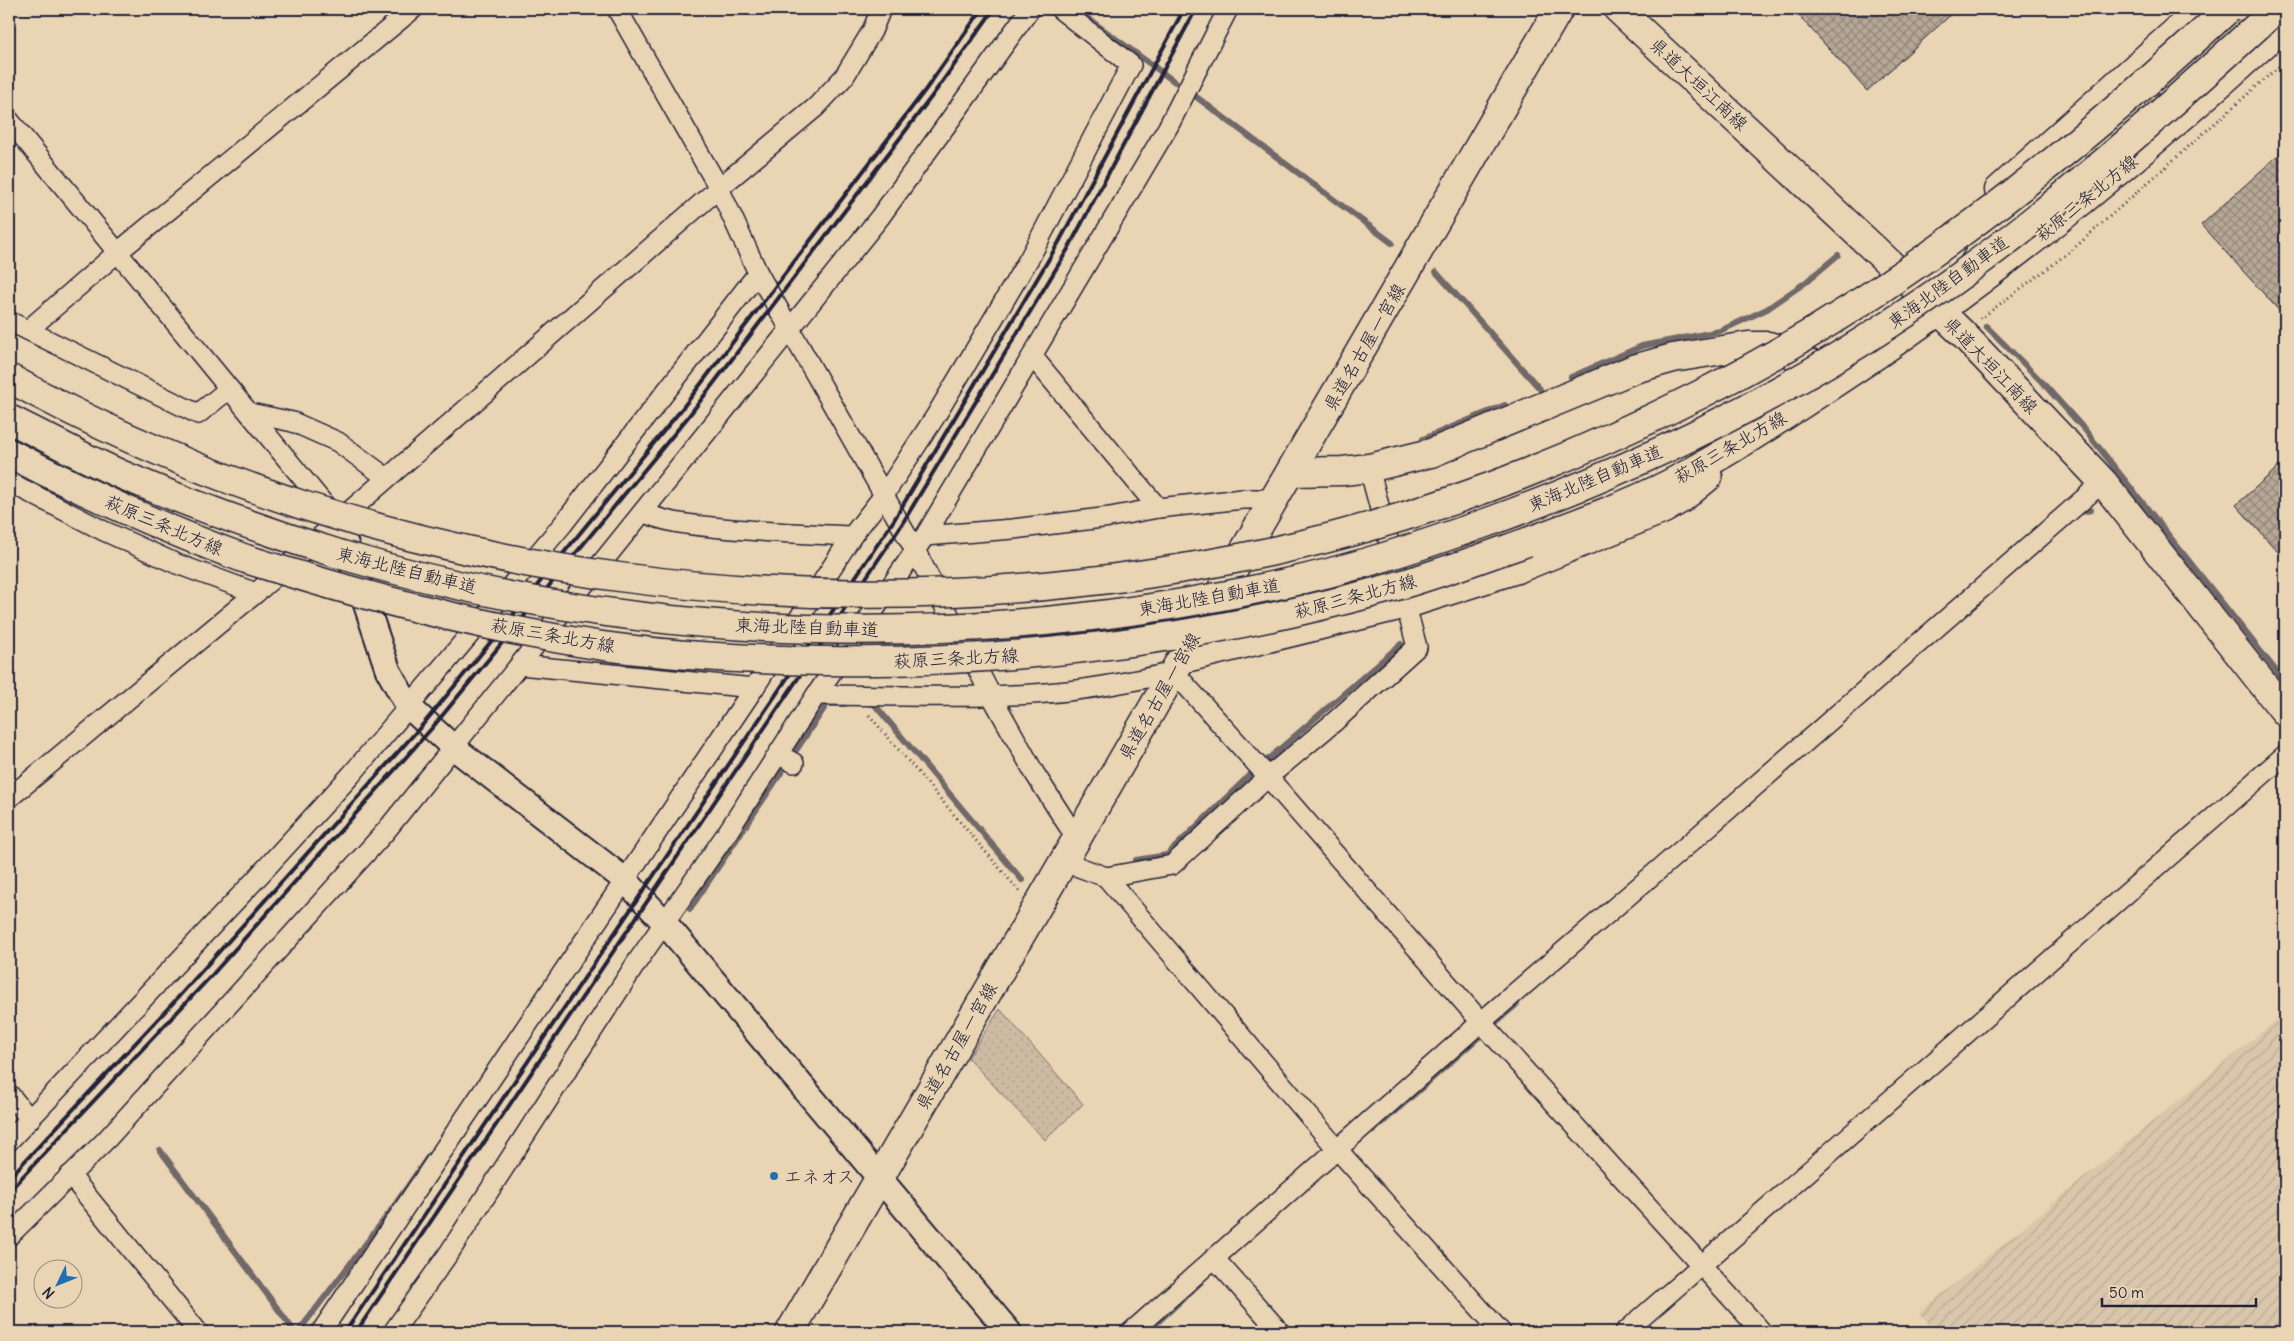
<svg xmlns="http://www.w3.org/2000/svg" width="2294" height="1341" font-family="Delius,'Klee One',sans-serif">
<defs>
<pattern id="industrial-furrows" width="10" height="10" patternUnits="userSpaceOnUse" patternTransform="scale(1.25)"><rect width="10" height="10" fill="#dac6aa"/><path d="M-1 1l2-2M0 10L10 0M9 11l2-2" fill="none" stroke="#bbaa93"/></pattern>
<pattern id="grass-dots" width="8" height="8" patternUnits="userSpaceOnUse" patternTransform="scale(1.25)"><rect width="8" height="8" fill="#ccbaa2"/><path d="M2 2h.1M6 6h.1" fill="none" stroke="#afa08c" stroke-width="1.8" stroke-linecap="round"/></pattern>
<pattern id="building-cross-hatch" width="8" height="8" patternUnits="userSpaceOnUse" patternTransform="scale(1.25)"><rect width="8" height="8" fill="#b7a795"/><path d="M0 0l8 8M0 8l8-8" fill="none" stroke="#94887b"/></pattern>
</defs>
<rect width="100%" height="100%" fill="#e9d4b3"/>
<filter id="ink" filterUnits="userSpaceOnUse"><feTurbulence type="fractalNoise" baseFrequency=".02" numOctaves="2"/><feDisplacementMap in="SourceGraphic" scale="10" xChannelSelector="R" yChannelSelector="G"/><feConvolveMatrix kernelMatrix="1 2 1 2 8 2 1 2 1" color-interpolation-filters="sRGB"/></filter>
<g filter="url(#ink)">
<polygon fill="url(#industrial-furrows)" points="2285,1013 2285,1332 1936,1332 1919,1313"/>
<polygon fill="url(#grass-dots)" stroke="#776e6e" points="1000,1009 1083,1104 1045,1140 968,1058"/>
<g fill="none" stroke-linecap="round" stroke-linejoin="round">
<g stroke="#6f6769" stroke-width="6">
<polyline points="1075,9 1175,82"/>
<polyline points="1191,93 1392,243"/>
<polyline points="1436,272 1540,389"/>
<polyline points="1986,326 2041,381 2085,430 2285,682"/>
<polyline points="1571,377 1642,346 1720,331 1767,309 1806,282 1838,255"/>
<polyline points="1423,439 1505,405"/>
<polyline points="2076,513 2091,510"/>
<polyline points="870,704 874,704 1022,880"/>
<polyline points="1266,761 1401,644"/>
<polyline points="1136,860 1167,855 1252,773"/>
<polyline points="690,909 827,704 845,704"/>
<polyline points="1495,1023 1517,1004"/>
<polyline points="1373,1131 1480,1036"/>
<polyline points="160,1150 295,1332"/>
<polyline points="298,1332 390,1212 428,1157"/>
<polyline points="1147,1332 1201,1282"/>
</g>
</g>
<g fill="url(#building-cross-hatch)" stroke="#22223b">
<polygon points="1793,9 1957,9 1867,91"/>
<polygon points="2285,149 2285,317 2201,225"/>
<polygon points="2285,461 2285,560 2236,505"/>
</g>
<g fill="none" stroke-linecap="round" stroke-linejoin="round">
<g stroke="#22223b" stroke-width="22">
<g id="minor">
<polyline points="617,9 719,188 758,273 915,550 991,695 1035,774 1076,838"/>
<polyline points="9,120 332,514"/>
<polyline points="9,321 198,414 229,389"/>
<polyline points="28,330 118,252 413,9"/>
<polyline points="1033,357 1158,508"/>
<polyline points="250,413 293,422 338,442 387,478"/>
<polyline points="9,482 104,531 177,564 256,593"/>
<path d="M643,512C668,524 695,525 722,528C765,532 809,534 852,536"/>
<polyline points="925,536 1013,529 1110,517 1158,508 1243,499 1275,499"/>
<polyline points="754,688 852,536 884,495 935,417 1030,257 1131,65 1060,9"/>
<path d="M816,695C900,695 985,700 1068,691C1104,687 1139,680 1174,672L1268,777L1481,1022L1762,1332"/>
<polyline points="778,754 794,763"/>
<polyline points="9,798 256,593 719,188 816,107 844,77 872,31 881,9"/>
<polyline points="1065,862 1106,877 1337,1149 1501,1332"/>
<polyline points="1106,877 1172,865 1268,777 1334,722 1417,647 1369,468"/>
<polyline points="9,1094 30,1119"/>
<polyline points="9,1141 256,879 351,775 563,524 758,273"/>
<polyline points="70,1175 198,1332"/>
<polyline points="9,1236 107,1139 385,832 880,217 1030,9"/>
<polyline points="1214,1258 1280,1332"/>
<polyline points="321,1332 754,688 520,665"/>
<polyline points="393,1332 449,1253 639,959 727,833 816,695 925,536 1168,127 1228,9"/>
<polyline points="1131,1332 1481,1022 1698,836 2103,482"/>
<polyline points="1625,1332 2285,755"/>
</g>
</g>
<g stroke="#22223b" stroke-width="28">
<polyline id="tertiary" points="338,521 388,670 408,706 453,747 625,880 664,922 1009,1332"/>
</g>
<g stroke="#22223b" stroke-width="31">
<g id="secondary">
<polyline points="1618,9 1885,259 1962,333 2103,482 2285,712"/>
<polyline points="1999,190 2201,9"/>
<polyline points="1913,308 1956,236"/>
<path d="M9,453C86,493 165,530 246,559"/>
<polyline points="1291,472 1343,471 1369,468 1431,453 1634,369 1673,358 1748,346 1769,346 1788,352 1836,378"/>
<path d="M1527,542C1575,524 1623,507 1669,484C1725,455 1778,420 1831,385C1994,279 2142,155 2285,25"/>
<polyline points="1182,659 1407,604 1517,569 1664,509 1681,499 1708,477"/>
<polyline points="790,1332 1559,9"/>
</g>
</g>
<g stroke="#22223b" stroke-width="3" stroke-dasharray="1 4" stroke-linecap="butt">
<polyline points="1980,319 2072,250 2285,61"/>
<polyline points="869,715 1019,891"/>
</g>
<use href="#minor" stroke="#e9d4b3" stroke-width="19"/>
<use href="#tertiary" stroke="#e9d4b3" stroke-width="24"/>
<use href="#secondary" stroke="#e9d4b3" stroke-width="28"/>
<g stroke="#22223b" stroke-width="4">
<polyline points="9,1178 173,1003 425,722 681,410 926,89 982,9"/>
<polyline points="9,1191 212,975 432,728 688,417 932,96 994,9"/>
<polyline points="345,1332 894,520 1059,242 1184,9"/>
<polyline points="356,1332 899,529 1068,249 1196,9"/>
</g>
<g stroke="#22223b" stroke-width="31" stroke-linecap="butt">
<path id="secondary-bridge" d="M246,559C362,596 482,628 603,646C677,656 752,660 826,661C1017,664 1206,639 1390,588C1436,575 1482,558 1527,542"/>
</g>
<g stroke="#22223b" stroke-width="31" stroke-linecap="butt">
<g id="motorway-bridge">
<path d="M9,378C389,588 846,642 1269,552C1418,520 1565,463 1701,394C1896,296 2068,157 2228,9"/>
<path d="M9,419C46,437 82,457 120,474C192,505 267,532 342,555C645,645 969,652 1277,585C1350,570 1421,546 1491,521C1631,470 1766,405 1891,323C2030,233 2154,121 2276,9"/>
</g>
</g>
<use href="#secondary-bridge" stroke="#e9d4b3" stroke-width="28"/>
<use href="#motorway-bridge" stroke="#e9d4b3" stroke-width="28"/>
</g>
</g>
<circle fill="#1f6fb2" stroke="#e9d4b3" stroke-width="2" cx="774" cy="1176" r="5"/>
<g text-anchor="middle" dominant-baseline="central" stroke-width="4" stroke-linejoin="round" paint-order="stroke">
<g font-size="18" fill="#22223b" stroke="#e9d4b3">
<text transform="translate(1699 84) rotate(43)">県道大垣江南線</text>
<text transform="translate(2086 198) rotate(-39)">萩原三条北方線</text>
<text transform="translate(1948 282) rotate(-36)">東海北陸自動車道</text>
<text transform="translate(1364 347) rotate(-60)">県道名古屋一宮線</text>
<text transform="translate(1991 365) rotate(46)">県道大垣江南線</text>
<text transform="translate(1730 447) rotate(-30)">萩原三条北方線</text>
<text transform="translate(1595 478) rotate(-23)">東海北陸自動車道</text>
<text transform="translate(164 525) rotate(23)">萩原三条北方線</text>
<text transform="translate(407 570) rotate(14)">東海北陸自動車道</text>
<text transform="translate(1355 596) rotate(-15)">萩原三条北方線</text>
<text transform="translate(1209 597) rotate(-10)">東海北陸自動車道</text>
<text transform="translate(807 627) rotate(2)">東海北陸自動車道</text>
<text transform="translate(553 635) rotate(10)">萩原三条北方線</text>
<text transform="translate(956 658) rotate(-3)">萩原三条北方線</text>
<text transform="translate(1159 696) rotate(-60)">県道名古屋一宮線</text>
<text transform="translate(956 1046) rotate(-60)">県道名古屋一宮線</text>
</g>
<g font-size="18" fill="#22223b" stroke="#e9d4b3" text-anchor="start">
<text x="784" y="1176">エネオス</text>
</g>
</g>
<rect width="2294" height="1341" fill="none" stroke="#e9d4b3" stroke-width="30"/>
<rect x="15" y="15" width="2264" height="1311" fill="none" stroke="#22223b" stroke-width="2" filter="url(#ink)"/>
<g transform="translate(58 1284) rotate(227)"><circle r="24" fill="#e9d4b3" stroke="#998d83"/>
<path d="M0-4L9 19L0 12L-9 19Z" fill="#1f6fb2"/>
<text y="-8" font-size="14" font-weight="bold" text-anchor="middle" fill="#22223b">N</text>
</g>
<path d="M2102 1298v8h154v-8" fill="none" stroke="#22223b" stroke-width="2.5"/>
<text x="2109" y="1298" font-size="15" fill="#22223b" stroke="#e9d4b3" stroke-width="4" paint-order="stroke">50 m</text>
</svg>
